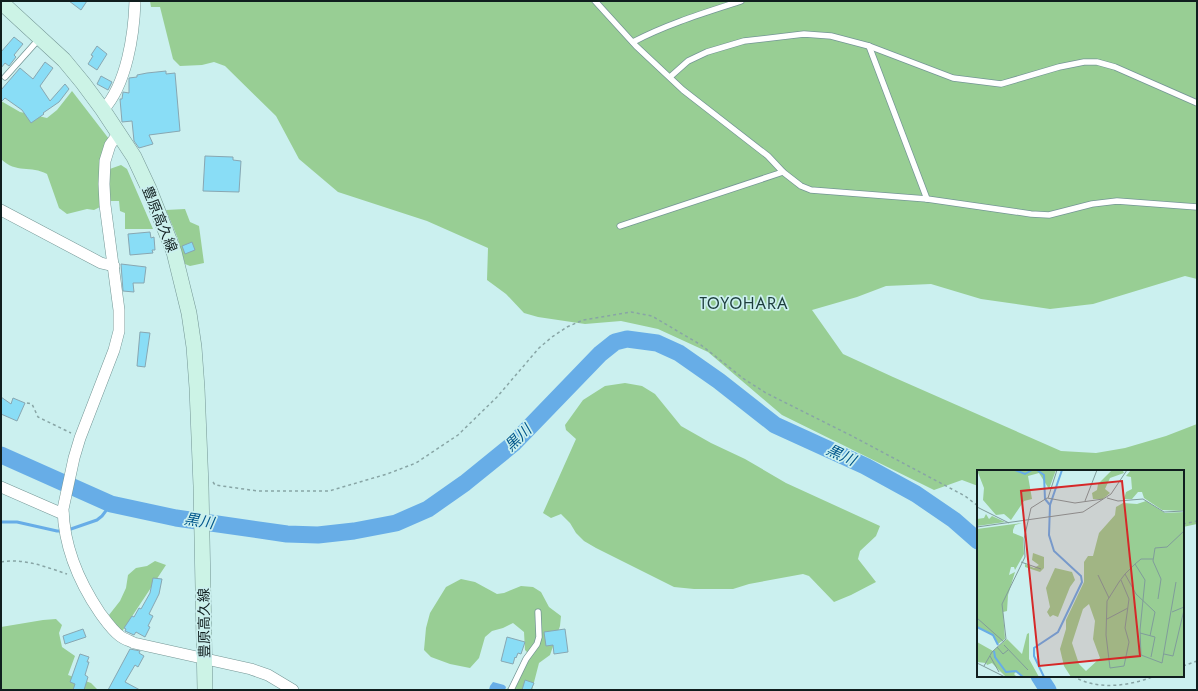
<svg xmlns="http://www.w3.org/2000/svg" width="1198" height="691" font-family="Jost,'Noto Sans JP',sans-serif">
<rect width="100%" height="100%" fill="#cbf0ef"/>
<g fill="#98ce94">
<polygon points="150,1 1197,1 1197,279 1185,276 1093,304 1050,309 981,299 931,284 886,286 857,297 812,310 843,354 893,377 1061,451 1096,453 1125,448 1166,436 1197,424 1197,524 1183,527 1183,471 978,471 978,486 962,480 934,490 782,415 708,352 658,329 621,321 585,324 538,317 524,313 506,294 487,280 488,248 427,221 338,192 299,159 276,116 225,66 214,62 202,65 180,66 173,59 160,7 151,7"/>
<path d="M72,91L109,139L100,207L94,210L87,209L67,214L59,208L47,174C31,165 16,174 1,159V101L20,112L47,118L57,110Z"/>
<polygon points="121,165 127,169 153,229 125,229 125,213 120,211 119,201 108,201 107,170"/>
<polygon points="185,209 190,222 199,226 204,263 190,266 185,264 178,239 166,210"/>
<polygon points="625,383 642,386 655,394 681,426 711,443 745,459 786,483 880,526 876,536 860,551 858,559 876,582 851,595 834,602 809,576 803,574 749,584 733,589 694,589 674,587 596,548 584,541 576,533 570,523 561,514 551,518 543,513 576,439 566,430 565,425 583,400 605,386"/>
<polygon points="155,561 166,565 121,633 115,625 109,615 120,601 126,588 128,575 136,568 147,566"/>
<polygon points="461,579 475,582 497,594 504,593 521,586 533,587 541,592 549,607 561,616 560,626 550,655 539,663 532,690 506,690 508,688 514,689 531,656 525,650 524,632 513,623 503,628 492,631 485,637 479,658 470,668 450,664 431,657 424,650 426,628 430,613 446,587"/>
<polygon points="56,619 62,625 59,633 62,647 75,656 68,675 91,683 98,690 1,690 1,627 43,620"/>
</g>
<polygon fill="#67ade7" points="493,682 504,685 506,687 505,690 489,690 490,686"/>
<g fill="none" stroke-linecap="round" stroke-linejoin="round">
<g stroke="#67ade7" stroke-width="3">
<polyline points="1,522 17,522 57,531 62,531"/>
<polyline points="68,530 97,520 102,516 111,504"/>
</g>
<g stroke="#67ade7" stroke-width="17">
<polyline points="1,455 111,504 176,518 287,534 318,535 354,531 396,523 428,509 465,483 513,444 600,354 615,342 627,339 657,343 679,353 719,381 775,425 865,466 916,494 954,520 978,541"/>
<polyline points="1039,676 1048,690"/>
</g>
</g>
<g fill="#89ddf6" stroke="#88a7b2">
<polygon points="69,1 87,1 81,10"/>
<polygon points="14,37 23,44 14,55 16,57 9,66 5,63 1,68 1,52"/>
<polygon points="97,46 107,54 97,70 88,64 93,56 91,55"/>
<polygon points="45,62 53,68 40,86 50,101 65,84 69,89 59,102 43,113 44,114 31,123 22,110 5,98 1,102 1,90 20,68 33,79"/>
<polygon points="166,71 166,74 175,73 180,131 149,135 153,144 139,148 134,141 132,121 122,122 120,99 122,99 123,92 129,93 129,78 137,77 137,75 147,73"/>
<polygon points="101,76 112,82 108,90 97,84"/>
<polygon points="205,156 233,157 233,160 241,161 239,192 203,191"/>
<polygon points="150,232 151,238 154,237 155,250 152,250 153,253 130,255 128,234"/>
<polygon points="192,242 195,250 185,254 182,246"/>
<polygon points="121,264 146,267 144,283 133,283 134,292 123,291"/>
<polygon points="140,332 150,333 145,367 137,366"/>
<polygon points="1,397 11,404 13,398 25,403 17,421 1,414"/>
<polygon points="153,578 162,579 159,594 149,614 153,616 148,626 150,627 145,637 136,632 134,635 125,631 126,629 124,628 132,616 134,617 139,608 141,609 150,593"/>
<polygon points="83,629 86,637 65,644 63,636"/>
<polygon points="565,629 568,652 554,654 553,645 546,646 544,632"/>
<polygon points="507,637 525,642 521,654 518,653 516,658 515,657 513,664 501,661"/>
<polygon points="130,649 140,651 139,653 144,656 138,667 135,665 125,682 140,690 108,690"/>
<polygon points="80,654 89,657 87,662 89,662 85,675 88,677 84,690 73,690 75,684 70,682"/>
<polygon points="525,680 534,683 531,690 522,690"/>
</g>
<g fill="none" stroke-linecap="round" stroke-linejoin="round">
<g stroke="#749695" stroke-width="7">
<g id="service">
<polyline points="595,1 636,46 683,90 768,156 783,172 801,186 811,190 927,199 1031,214 1049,215 1092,204 1117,201 1197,207"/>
<path d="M633,42C667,24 704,13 741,1"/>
<polyline points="869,46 927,199"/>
<polyline points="5,77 39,39"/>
<polyline points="670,77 688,61 707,52 744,41 804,34 831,36 869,46 953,78 1001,84 1059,67 1084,62 1097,62 1115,67 1197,103"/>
<polyline points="620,226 783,172"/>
<polyline points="511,690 526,659 537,644 539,637 538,612"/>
</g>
</g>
<g stroke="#749695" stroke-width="12">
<g id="minor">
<path d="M103,110C127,84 134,34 135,1"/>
<path d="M118,134L110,145L105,161L104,184L105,205L119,310V331L114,350L80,438L74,458L63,509C64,547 79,582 100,613C106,621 112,630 120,636C124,639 130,641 134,643L251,669L268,675L293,690"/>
<polyline points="1,210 101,263 114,266"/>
<polyline points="1,487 63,514"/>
</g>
</g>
<g stroke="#749695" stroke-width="16">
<polyline id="secondary" points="1,2 64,60 83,83 103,110 134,157 149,189 174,252 189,313 194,347 197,388 201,486 205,690"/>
</g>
<g stroke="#88a5a5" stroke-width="1.5" stroke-dasharray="3 3" stroke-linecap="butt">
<polyline points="27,403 32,404 38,417 71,433"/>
<polyline points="213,482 215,485 258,491 329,491 387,474 416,463 458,435 497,397 539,348 552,337 567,327 583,320 631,312 652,316 701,345 744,379 766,393 852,436 965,496 978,506"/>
<polyline points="1183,524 1197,521"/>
<path d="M1,562C24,558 46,567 67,574"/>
<polyline points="1183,666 1197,661"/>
<path d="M1073,676C1097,691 1129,686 1155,676"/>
</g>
<use href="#service" stroke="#fff" stroke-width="5.5"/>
<use href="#minor" stroke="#fff" stroke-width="11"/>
<use href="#secondary" stroke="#ccf3e6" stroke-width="15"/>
</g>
<g text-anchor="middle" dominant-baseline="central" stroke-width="3.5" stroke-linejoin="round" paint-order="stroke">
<g font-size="14" fill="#101e1e" stroke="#cbf0ef">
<text transform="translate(160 219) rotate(68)">豊原高久線</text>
<text transform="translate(204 623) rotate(-91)">豊原高久線</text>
</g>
<g font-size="15" font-style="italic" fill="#00568b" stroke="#cbf0ef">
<text transform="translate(518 438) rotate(-44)">黒川</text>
<text transform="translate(841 455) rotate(25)">黒川</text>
<text transform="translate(199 521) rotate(9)">黒川</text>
</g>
<g font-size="16" letter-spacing="1" fill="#1d3d3d" stroke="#cbf0ef">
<text x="744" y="303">TOYOHARA</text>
</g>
</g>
<g transform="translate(977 470)">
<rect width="207" height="207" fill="#cbf0ef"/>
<path d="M0,0H79L72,19L62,3L51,6L55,29L47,31L34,50L27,44L19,45L6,30L7,18ZM154,0H207V41L185,40L167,28L165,22H161L155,29H147L149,22L155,19L154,7L149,6ZM134,1H146L147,3L133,8L128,19L133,23L126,29H116L115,23L120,20L121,14ZM169,31L188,43L207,42V207H94L87,196L83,179L89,159V150L107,112V92L111,86H116L122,63L138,45L139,37L146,33L160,34ZM112,134L118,151L116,169L123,188L109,201L102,194L95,173L106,139ZM9,44L12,49L15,46L28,52L0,56V49L7,48ZM45,53L38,55L36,60V63L46,67L47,84L38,100L37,97H34L32,105L38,102L31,125L30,141L26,142L28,169L21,174L16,166L0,157V59ZM56,83L67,87V98L63,102L48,97V94L57,98L62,95L55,90ZM78,98L95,102L98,110L93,117L81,147L76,145L73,147L70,142L73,137L69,118ZM52,163V189L62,207L44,206L39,202L37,204L40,207H29L15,193L10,195L9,193L0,192V172L16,181L30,169L45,184L50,164Z" fill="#98ce94" fill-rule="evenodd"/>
<path fill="none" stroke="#67ade7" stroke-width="2" d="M38,0L48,4L55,0M60,0L67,5L68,29L73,35M0,157L16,165L21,175M17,181L18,187L29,202L39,201L46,207M67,207L57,186V178L81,162L105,112L104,106L77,81L72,65L73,35L85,0"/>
<path fill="none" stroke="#809c9b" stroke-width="1" d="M71,28L80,0M130,28L141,31L166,29L187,42L207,41M108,31L120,0M0,37L32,53M0,57L106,42L134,24L150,0M44,92L64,99M158,94L168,110L163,160L164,185L185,193L199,112M148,104L159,124L178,142L173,166M121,105L132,128M144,110L152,129L148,158L152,172L147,196L133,198L129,165L130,131L142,112L148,104L158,94L164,89H176M181,129L184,109L176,91L178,78L190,77L207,61M195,142L207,137M0,148L27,172M130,149L151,138M163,163L178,167L174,187M27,175L51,200M20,177L26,184L31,180M187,184L196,186L207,140M13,186L22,202M0,193L28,207M7,196L15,182L29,169L25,134L48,87L47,69L54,38L70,28L98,33L126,29"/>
<path fill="#d62828" fill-opacity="0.15" stroke="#d62828" stroke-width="2" d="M145,11L163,186L62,196L44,21Z"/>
<rect width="207" height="207" fill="none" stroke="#101e1e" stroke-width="2"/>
</g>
<rect width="1198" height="691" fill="none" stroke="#101e1e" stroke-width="4"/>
</svg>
